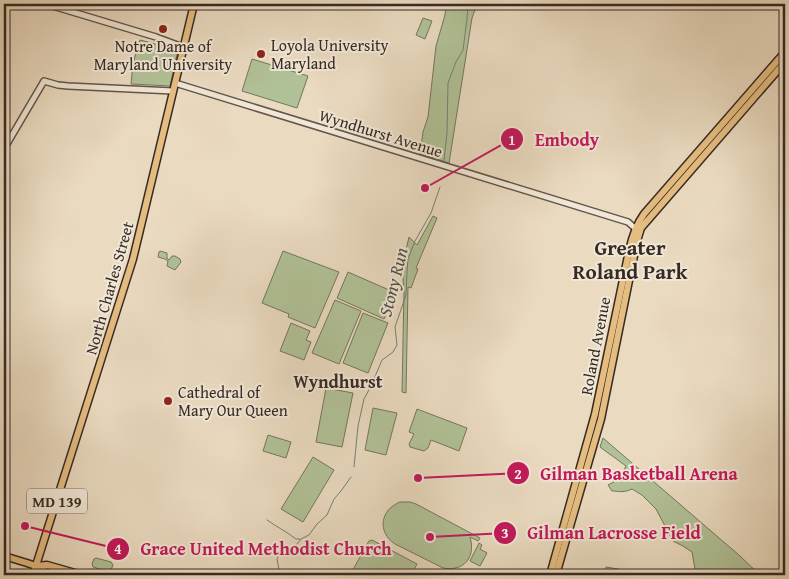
<svg xmlns="http://www.w3.org/2000/svg" width="789" height="579" font-family="'Gentium Book Plus',serif">
<rect width="100%" height="100%" fill="#eadac0"/>
<filter id="stains"><feTurbulence type="fractalNoise" baseFrequency=".004" numOctaves="4"/><feColorMatrix values="0 0 0 0 .2 0 0 0 0 .09 0 0 0 0 .02 0 0 0 .5 -.17"/></filter>
<radialGradient id="worn" r=".72"><stop offset=".6" stop-color="#630" stop-opacity="0"/><stop offset="1" stop-color="#630" stop-opacity=".3"/></radialGradient>
<g fill="#b1c197" stroke="#74765e">
<polygon points="446,4 477,4 472,18 449,163 420,154 423,132 428,117 436,46 445,15"/>
<polygon points="423,18 432,21 425,39 416,35"/>
<polygon points="140,40 178,50 170,86 131,84 133,63"/>
<polygon points="252,59 308,76 297,108 242,91"/>
<polygon points="433,216 437,218 416,268 418,269 411,288 408,287 406,393 402,392 404,291 402,267 409,237 417,245"/>
<polygon points="160,251 167,253 167,258 169,260 172,256 175,256 180,259 181,262 175,270 167,266 168,261 165,259 158,257 159,252"/>
<polygon points="283,251 339,272 315,328 288,317 289,314 262,303"/>
<polygon points="348,272 396,293 384,319 337,298"/>
<polygon points="335,300 361,311 339,364 312,353"/>
<polygon points="363,313 388,323 368,373 343,363"/>
<polygon points="291,323 310,331 306,340 311,342 304,360 280,351"/>
<polygon points="326,388 353,393 342,447 316,442"/>
<polygon points="373,408 397,413 386,455 365,450"/>
<polygon points="417,409 467,428 459,451 431,440 428,448 424,451 410,447 409,444 414,434 409,432"/>
<polygon points="268,435 291,442 286,458 263,451"/>
<path d="M603,438L740,556L760,575H694L695,569L692,552L683,546L673,541L656,509L642,495L632,489C626,492 620,492 614,491H612L608,485L614,482V475L616,474L624,480L622,474L626,466L600,447Z"/>
<polygon points="313,457 334,470 303,522 281,509"/>
<path d="M400,502H410L416,504L480,538L478,541L470,537C476,557 464,572 443,568L395,544C377,532 380,510 400,502Z"/>
<polygon points="372,540 417,564 411,575 350,575 369,541"/>
<polygon points="479,543 482,545 480,549 487,553 480,566 470,561"/>
<polygon points="96,558 111,562 113,565 111,570 109,572 93,567 92,564 94,559"/>
<polygon points="606,567 635,572 635,575 605,575"/>
</g>
<g fill="none" stroke-linecap="round" stroke-linejoin="round">
<g stroke="#71817a" stroke-width="1">
<polyline points="444,161 447,133 448,83 456,62 463,50 467,19 468,4"/>
<polyline points="354,467 358,426 364,399 371,386 382,360 393,352 397,345 395,327 406,295 407,272 408,259 415,241 431,213 440,187"/>
<path d="M267,520C277,527 287,532 296,539H300"/>
<polyline points="278,575 279,570 277,559 281,551 286,549 292,548 297,544 301,539 309,535 317,524 327,515 334,499 341,491 351,477"/>
</g>
<g stroke="#63564c" stroke-width="8">
<g id="tertiary">
<polyline points="46,4 156,37 183,47"/>
<polyline points="175,83 628,222 637,230"/>
<polyline points="4,149 44,81 58,85 68,86 173,91"/>
</g>
</g>
<g stroke="#362a25" stroke-width="9">
<g id="primary">
<polyline points="4,556 27,563 36,566 45,571 57,575"/>
<polyline points="36,566 47,565 82,575"/>
<polyline points="33,575 133,259 194,4"/>
<path d="M550,575L595,414L629,251C632,237 636,225 644,214L785,52"/>
<polyline points="556,575 601,419 637,241 641,228 785,62"/>
</g>
</g>
<use href="#tertiary" stroke="#f1e7d6" stroke-width="5"/>
<use href="#primary" stroke="#e5bd80" stroke-width="6"/>
</g>
<g fill="#8f2418" stroke="#f1e7d6" stroke-width="2">
<circle cx="163" cy="29" r="5"/>
<circle cx="261" cy="54" r="5"/>
<circle cx="168" cy="401" r="5"/>
</g>
<g text-anchor="middle" dominant-baseline="central" stroke-width="4" stroke-linejoin="round" paint-order="stroke">
<rect fill="#f1e7d6" stroke="#6e635a" stroke-width="1" x="27" y="488.5" width="60" height="25" rx="4"/>
<g font-size="15" font-weight="bold" fill="#362a25">
<text x="57" y="501">MD 139</text>
</g>
<g font-size="16" fill="#362a25" stroke="#f1e7d6" text-anchor="start">
<text x="271" y="45">Loyola University<tspan x="271" dy="18">Maryland</tspan></text>
<text x="163" y="46" text-anchor="middle">Notre Dame of<tspan x="163" dy="18">Maryland University</tspan></text>
<text x="178" y="392">Cathedral of<tspan x="178" dy="18">Mary Our Queen</tspan></text>
</g>
<g font-size="16" fill="#362a25" stroke="#f1e7d6">
<text transform="translate(381 133) rotate(17)">Wyndhurst Avenue</text>
<text transform="translate(109 288) rotate(-74)">North Charles Street</text>
<text transform="translate(595 346) rotate(-79)">Roland Avenue</text>
</g>
<g font-size="18" font-style="italic" fill="#4e4e48" stroke="#f1e7d6">
<text transform="translate(393 282) rotate(-76)">Stony Run</text>
</g>
<g font-size="18" font-weight="bold" fill="#362a25" stroke="#f1e7d6">
<text x="338" y="381">Wyndhurst</text>
</g>
<g font-size="21" font-weight="bold" fill="#362a25" stroke="#f1e7d6">
<text x="630" y="247">Greater<tspan x="630" dy="24">Roland Park</tspan></text>
</g>
</g>
<path fill="none" stroke="#c2185b" stroke-width="2" d="M425 188L512 139M418 478L518 473M430 537L505 533M25 526L118 549"/>
<g fill="#c2185b" stroke="#f1e7d6" stroke-width="2">
<circle cx="425" cy="188" r="5"/>
<circle cx="418" cy="478" r="5"/>
<circle cx="430" cy="537" r="5"/>
<circle cx="25" cy="526" r="5"/>
<circle cx="512" cy="139" r="12"/>
<circle cx="518" cy="473" r="12"/>
<circle cx="505" cy="533" r="12"/>
<circle cx="118" cy="549" r="12"/>
</g>
<g font-size="15" text-anchor="middle" font-weight="bold" fill="#fff">
<text x="512" y="145">1</text>
<text x="518" y="479">2</text>
<text x="505" y="538">3</text>
<text x="118" y="554">4</text>
</g>
<g font-size="18" text-anchor="middle" font-weight="bold" fill="#c2185b" stroke="#f1e7d6" stroke-width="4" stroke-linejoin="round" paint-order="stroke">
<text x="567" y="146">Embody</text>
<text x="639" y="480">Gilman Basketball Arena</text>
<text x="614" y="539">Gilman Lacrosse Field</text>
<text x="266" y="555">Grace United Methodist Church</text>
</g>
<rect width="789" height="579" fill="none" stroke="#eadac0" stroke-width="20"/>
<rect x="5" y="5" width="779" height="569" fill="none" stroke="#362a25" stroke-width="2.5"/>
<rect x="10" y="10" width="769" height="559" fill="none" stroke="#362a25"/>
<rect width="100%" height="100%" filter="url(#stains)"/>
<rect width="100%" height="100%" fill="url(#worn)"/>
</svg>
